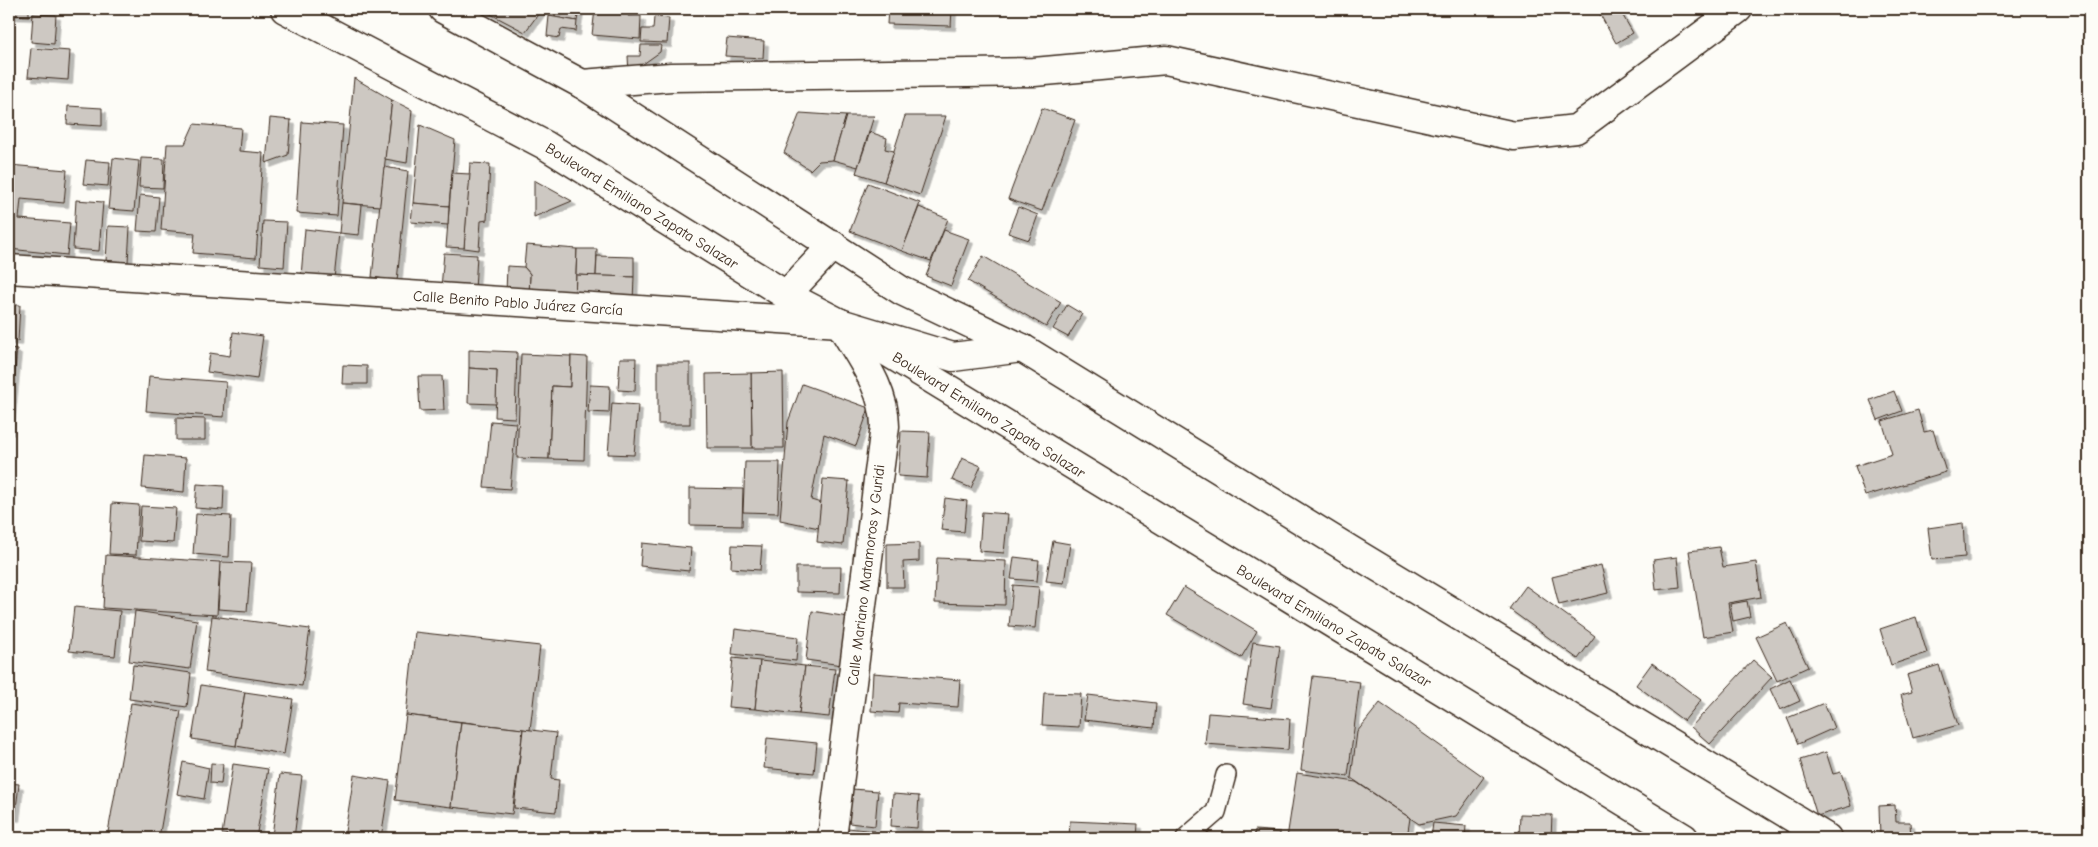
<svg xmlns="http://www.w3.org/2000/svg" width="2098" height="847" font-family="'Comic Neue',sans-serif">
<defs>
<filter id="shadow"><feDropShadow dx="4.5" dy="4.5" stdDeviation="0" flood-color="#0004"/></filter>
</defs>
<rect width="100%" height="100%" fill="#fdfcf7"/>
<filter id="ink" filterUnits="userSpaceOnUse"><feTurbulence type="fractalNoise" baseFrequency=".02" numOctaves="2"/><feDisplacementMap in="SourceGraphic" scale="10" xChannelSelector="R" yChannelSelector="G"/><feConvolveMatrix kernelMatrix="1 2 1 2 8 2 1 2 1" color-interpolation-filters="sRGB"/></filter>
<g filter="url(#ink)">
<g fill="#cdc8c2" stroke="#3b2a1e" filter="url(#shadow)">
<polygon points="9,9 29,9 29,16 9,15"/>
<polygon points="481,9 542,9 525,32"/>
<polygon points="550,9 579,9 577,21 549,16"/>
<polygon points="595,9 629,9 628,16 641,16 640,39 592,35"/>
<polygon points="888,9 952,9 951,26 887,24"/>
<polygon points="1597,9 1619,9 1633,33 1616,43"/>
<polygon points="33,14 56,15 54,44 31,42"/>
<polygon points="549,16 577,21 576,31 561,29 559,38 547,36"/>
<polygon points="654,17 669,18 667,43 641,42 642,29 653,29"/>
<polygon points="727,38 764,41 763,58 725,56"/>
<polygon points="641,45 661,45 660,52 629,74 628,56 640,56"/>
<polygon points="31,48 70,51 68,80 28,77"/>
<polygon points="354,78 392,100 380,206 342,203"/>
<polygon points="392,100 412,110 407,163 385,159"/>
<polygon points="68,106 102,108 102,126 67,124"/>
<polygon points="1042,108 1075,120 1042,211 1008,199"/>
<polygon points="800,113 846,116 833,160 819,161 810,170 784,153"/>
<polygon points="846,116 874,116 858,167 833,160"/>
<polygon points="905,116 946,116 920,195 884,182"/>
<polygon points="270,118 291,120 288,155 266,163"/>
<polygon points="302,122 343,125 337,216 296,213"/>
<polygon points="194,124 241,128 239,151 263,153 256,258 193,253 195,233 161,230 167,144 185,144"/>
<polygon points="420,125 455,140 449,206 413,203"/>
<polygon points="870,132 887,138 885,149 894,151 884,182 856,173"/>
<polygon points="113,158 139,161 134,211 108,209"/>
<polygon points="141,158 164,159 163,188 139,187"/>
<polygon points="86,160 110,162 108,186 83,184"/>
<polygon points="470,163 490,164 487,220 481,221 479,250 464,248"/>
<polygon points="9,165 67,170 64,203 21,199 19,219 70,223 67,255 9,249"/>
<polygon points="384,167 408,171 397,281 372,277"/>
<polygon points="452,173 470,174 464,248 446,247"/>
<polygon points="534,180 572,201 534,217"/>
<polygon points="868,183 920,203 902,251 850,231"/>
<polygon points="140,195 159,197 156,232 137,231"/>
<polygon points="76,200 103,202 99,251 73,249"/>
<polygon points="342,203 362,205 359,235 339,233"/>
<polygon points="413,203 449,206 448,225 411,222"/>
<polygon points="919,207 948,219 931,261 902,251"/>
<polygon points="1018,207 1038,215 1029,240 1008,233"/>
<polygon points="263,221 287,222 284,267 260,265"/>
<polygon points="108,226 130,227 128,262 106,261"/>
<polygon points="305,229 339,233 334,279 301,276"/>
<polygon points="944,230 969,239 951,286 926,276"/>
<polygon points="526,245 577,249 575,298 529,295 530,274 524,267"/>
<polygon points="577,249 597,249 596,276 576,275"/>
<polygon points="444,253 477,255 475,290 441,288"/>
<polygon points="597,256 634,257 634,277 596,276"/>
<polygon points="983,256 1061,302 1046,327 968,281"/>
<polygon points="507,266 524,267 530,274 529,295 506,293"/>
<polygon points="576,275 634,277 633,301 575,298"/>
<polygon points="9,305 20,305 18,341 9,340"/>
<polygon points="1067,305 1082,314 1068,337 1053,329"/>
<polygon points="233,332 263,336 257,379 207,372 210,353 230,356"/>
<polygon points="9,348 17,349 9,431"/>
<polygon points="469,350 517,352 515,418 495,417 497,370 469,368"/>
<polygon points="521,354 571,356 570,387 552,386 549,459 517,458"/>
<polygon points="571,356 587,357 584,460 549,459 552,386 570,387"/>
<polygon points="620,358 636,358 635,391 618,390"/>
<rect x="658" y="363" width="32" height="61"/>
<polygon points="343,365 367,366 367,384 342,384"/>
<polygon points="469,368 497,370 496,404 468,403"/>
<polygon points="783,372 784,448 752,448 751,373"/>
<polygon points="751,373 752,448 707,448 706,374"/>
<polygon points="149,376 226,382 224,417 146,411"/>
<polygon points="418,376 442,376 444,410 420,411"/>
<polygon points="802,384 869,408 856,446 824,434 811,500 821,503 819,528 780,520 788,422"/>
<polygon points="590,385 610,386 609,413 588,412"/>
<polygon points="1894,391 1902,411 1878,420 1870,400"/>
<polygon points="612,403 638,405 634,455 608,454"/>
<polygon points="1918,410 1924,432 1933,430 1946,472 1865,496 1855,466 1892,454 1882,421"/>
<polygon points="176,418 205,419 205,440 176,440"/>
<polygon points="491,421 516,423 510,489 484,487"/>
<polygon points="901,431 930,432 927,478 898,476"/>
<polygon points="145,455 186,458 184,492 142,488"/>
<polygon points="962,458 981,466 971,488 952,480"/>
<polygon points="745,462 780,462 778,513 743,512"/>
<polygon points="823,479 849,481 843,545 817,542"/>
<polygon points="197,484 224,486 223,510 195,508"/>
<polygon points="690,488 743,489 742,526 690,525"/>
<polygon points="945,498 967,501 964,532 941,530"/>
<polygon points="112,503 139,505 136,555 109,554"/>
<polygon points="141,506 176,508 173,543 139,541"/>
<polygon points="982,512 1008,514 1004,553 979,551"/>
<polygon points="196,514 231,516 229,557 193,554"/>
<polygon points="1963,523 1965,557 1932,560 1928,528"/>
<polygon points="1053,541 1070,544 1064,583 1046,581"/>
<polygon points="642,543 691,548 689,571 640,566"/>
<polygon points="919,543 919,561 903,562 904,587 887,587 887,544"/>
<polygon points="732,545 762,546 760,570 731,568"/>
<polygon points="1719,547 1723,567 1756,562 1761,597 1728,603 1733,632 1703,637 1689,551"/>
<polygon points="106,555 220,562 217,615 103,608"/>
<polygon points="1014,557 1039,560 1037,581 1011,579"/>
<polygon points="1677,557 1680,587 1656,590 1653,560"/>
<polygon points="937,558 1006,561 1005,605 935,603"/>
<polygon points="221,562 251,563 247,611 218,609"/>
<polygon points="1601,565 1608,593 1559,605 1552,577"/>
<polygon points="796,567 841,567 840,593 796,592"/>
<polygon points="1013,585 1039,587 1035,628 1009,626"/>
<polygon points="1526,586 1595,636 1578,659 1509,609"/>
<polygon points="1184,587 1257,631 1241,658 1167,615"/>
<polygon points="1747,601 1750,617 1733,621 1730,604"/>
<polygon points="74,607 120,611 115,656 69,651"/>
<polygon points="135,611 197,620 190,669 129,661"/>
<polygon points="812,611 848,617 842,665 806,660"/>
<polygon points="212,616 310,629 302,686 205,672"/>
<polygon points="1916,617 1927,653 1891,665 1880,629"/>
<polygon points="1787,623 1808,667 1777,681 1756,637"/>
<polygon points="735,629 798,637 796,661 732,654"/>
<polygon points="415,632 540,646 530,730 406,715"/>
<polygon points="1253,642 1280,646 1271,708 1243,704"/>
<polygon points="733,658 760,661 755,709 728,707"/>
<polygon points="1753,660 1772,677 1710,744 1691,727"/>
<polygon points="760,661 805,666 799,714 755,709"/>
<polygon points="1652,663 1701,700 1684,721 1636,685"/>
<polygon points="133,665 191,673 187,707 129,699"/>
<polygon points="1939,665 1958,725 1913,738 1901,695 1912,692 1907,675"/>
<polygon points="805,666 835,669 829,717 799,714"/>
<polygon points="873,673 960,680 958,707 899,703 898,713 871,711"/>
<polygon points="1313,676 1360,682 1348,776 1301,770"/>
<polygon points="1790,679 1800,701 1780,710 1770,689"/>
<polygon points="201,685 245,692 236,746 192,739"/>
<polygon points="245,692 293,699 284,754 236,746"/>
<polygon points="1044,693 1081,694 1079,727 1042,725"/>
<polygon points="1088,695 1156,703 1154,728 1084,720"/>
<polygon points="131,703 181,711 159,838 107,838"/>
<polygon points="1380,703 1484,777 1456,816 1419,824 1351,778 1357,732"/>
<polygon points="1824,703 1834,728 1798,744 1787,718"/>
<polygon points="1208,713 1290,719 1288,750 1205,744"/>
<polygon points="406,715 461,722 451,807 395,800"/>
<polygon points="461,722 523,729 512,814 451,807"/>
<polygon points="523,729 556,733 551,779 559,780 556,812 514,808"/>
<polygon points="767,738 817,743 814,773 764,768"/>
<polygon points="1826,752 1833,774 1841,772 1851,806 1817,816 1800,760"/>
<polygon points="183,762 209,768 204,799 177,794"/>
<polygon points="211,763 223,764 221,784 210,783"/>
<polygon points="233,764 268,769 256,838 222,834"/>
<polygon points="1297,773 1356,782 1410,818 1407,838 1287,838"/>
<polygon points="280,774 302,776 294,838 272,836"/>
<polygon points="354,775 390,781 381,838 344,838"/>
<polygon points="9,783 19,784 15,817 9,816"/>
<polygon points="852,789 878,791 875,826 849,823"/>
<polygon points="893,794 919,796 917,828 891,826"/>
<polygon points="1895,805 1896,822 1910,822 1911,838 1880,838 1879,806"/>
<polygon points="1520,814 1552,815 1551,838 1519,838"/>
<polygon points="1070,821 1138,824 1137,838 1069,838"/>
<polygon points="1433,823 1466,826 1465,838 1431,838"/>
<polygon points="848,828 875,831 874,838 847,838"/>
<polygon points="1255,830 1280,832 1280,838 1254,838"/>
</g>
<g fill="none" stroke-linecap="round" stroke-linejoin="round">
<g stroke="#3b2a1e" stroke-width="22">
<polyline id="service" points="1186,838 1216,812 1226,775"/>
</g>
<g stroke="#3b2a1e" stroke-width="31">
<g id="minor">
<polyline points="582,84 671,77 1034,72 1166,60 1514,136 1576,129 1738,9"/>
<polyline points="9,269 840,323 953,357 1022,348"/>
<path d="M832,838L885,426C885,388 858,355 840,323"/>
</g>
</g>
<g stroke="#3b2a1e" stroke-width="31">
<g id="primary">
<polyline points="285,9 545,145 786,295 840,323 1684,838"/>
<polyline points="443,9 582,84 902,291 1022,348 1350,550 1827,838"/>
<polyline points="786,295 833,245"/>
</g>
</g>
<use href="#service" stroke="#fdfcf7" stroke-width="19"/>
<use href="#minor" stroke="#fdfcf7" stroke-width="28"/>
<use href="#primary" stroke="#fdfcf7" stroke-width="28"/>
</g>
</g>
<g text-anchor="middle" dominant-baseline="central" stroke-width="4" stroke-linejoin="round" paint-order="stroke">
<g font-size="15" fill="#3b2a1e" stroke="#fdfcf7">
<text transform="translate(642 206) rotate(32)">Boulevard Emiliano Zapata Salazar</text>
<text transform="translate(518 303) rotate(4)">Calle Benito Pablo Juárez García</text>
<text transform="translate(989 415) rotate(32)">Boulevard Emiliano Zapata Salazar</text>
<text transform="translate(866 575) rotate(-83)">Calle Mariano Matamoros y Guridi</text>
<text transform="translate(1334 626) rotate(31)">Boulevard Emiliano Zapata Salazar</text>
</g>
</g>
<rect width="2098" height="847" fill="none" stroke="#fdfcf7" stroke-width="30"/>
<rect x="15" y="15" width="2068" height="817" fill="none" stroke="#3b2a1e" stroke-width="2" filter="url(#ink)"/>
</svg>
